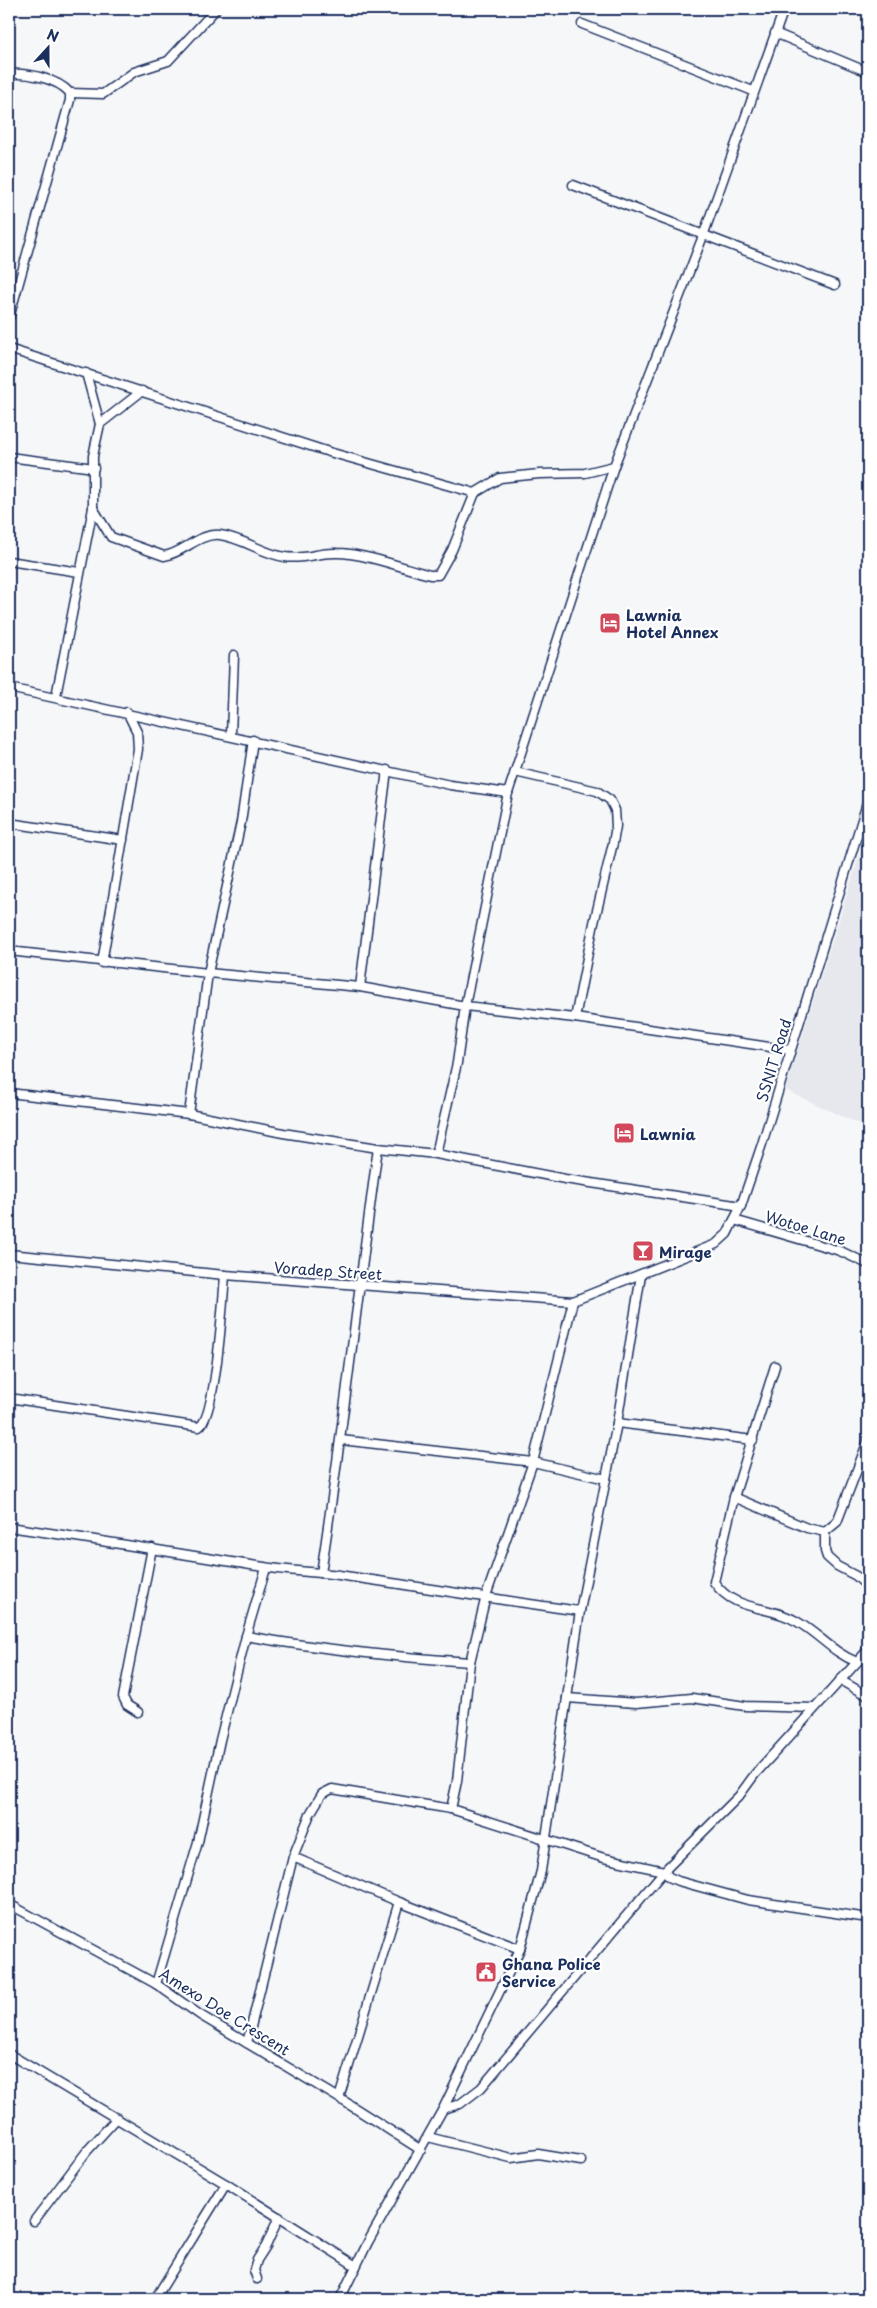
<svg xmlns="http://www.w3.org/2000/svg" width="877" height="2308" font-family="'Playpen Sans',sans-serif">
<rect width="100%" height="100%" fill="#f6f7f9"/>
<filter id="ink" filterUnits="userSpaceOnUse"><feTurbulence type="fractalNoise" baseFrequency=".02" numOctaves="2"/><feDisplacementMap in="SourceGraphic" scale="10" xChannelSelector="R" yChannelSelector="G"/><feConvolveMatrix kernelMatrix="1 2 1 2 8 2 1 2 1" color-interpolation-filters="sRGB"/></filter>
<g filter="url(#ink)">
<polygon fill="#e6e8ee" points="868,828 868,1128 785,1090"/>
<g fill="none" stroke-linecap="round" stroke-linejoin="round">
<g stroke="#1b2f5e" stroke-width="11">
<g id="minor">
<polyline points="582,24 753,91"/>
<polyline points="775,33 868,72"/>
<path d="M9,74C28,73 57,78 70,93V100L9,318"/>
<polyline points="70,93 103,94 134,72 168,61 216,9"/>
<polyline points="573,185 835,285"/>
<polyline points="9,349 329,452 475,493"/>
<polyline points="86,373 100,424"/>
<polyline points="9,457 94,468"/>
<path d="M93,508L111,537L164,556C184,553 198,533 220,535C243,538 263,554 285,557C305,560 318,552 337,553C363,553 404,568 430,575H438L452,550L475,493L500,478L539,474L585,473L614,466"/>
<polyline points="9,561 79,572"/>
<polyline points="9,688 450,785 508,793"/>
<polyline points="56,696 93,508 93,456 100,424 142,391"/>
<polyline points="231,735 234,655"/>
<polyline points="515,772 597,791 610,800 615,810 616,826 613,843 594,923 575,1018"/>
<polyline points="9,823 123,840"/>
<polyline points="9,951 208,973 241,822 253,740"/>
<polyline points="102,963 138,749 137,732 127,712"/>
<polyline points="360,987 387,770"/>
<polyline points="9,1093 189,1114 283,1133 378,1148 436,1154 565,1179 741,1206"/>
<polyline points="189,1114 208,973 360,987 465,1006 575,1018 790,1050"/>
<polyline points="436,1154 457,1063 465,1006 508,793 614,466 703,236 784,9"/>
<polyline points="734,1220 840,1251 868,1264"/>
<polyline points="9,1254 225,1275 573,1301 716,1244 727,1234 741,1206 762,1144 868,800"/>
<path d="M775,1366L734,1497L714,1582C735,1613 768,1604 796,1621C818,1633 833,1653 857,1662"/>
<path d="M9,1398L199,1427C216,1417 223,1299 225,1275"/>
<polyline points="617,1423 753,1440"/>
<polyline points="341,1440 533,1462 606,1479"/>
<polyline points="734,1497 807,1528 825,1532 825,1551 827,1557 837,1566 856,1576 868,1587"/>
<path d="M9,1527C94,1539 179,1554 264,1567C289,1571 314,1572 339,1575C420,1587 499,1600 580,1611"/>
<polyline points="825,1532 837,1522 868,1441"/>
<path d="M321,1573C343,1432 358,1290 378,1148"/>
<path d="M246,1636C320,1649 394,1657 470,1662"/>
<polyline points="840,1680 868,1696"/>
<polyline points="567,1698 636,1703 692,1698 745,1706 813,1708"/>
<polyline points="138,1712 127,1705 123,1697 152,1548"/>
<polyline points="451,1809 457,1781 470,1662 486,1596 533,1462 573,1301"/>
<polyline points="293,1857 399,1902 520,1949"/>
<polyline points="9,1904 156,1984 200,2015 339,2098 421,2150"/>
<polyline points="156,1984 198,1842 220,1740 246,1636 266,1568"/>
<polyline points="247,2043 293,1857 310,1814 322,1794 332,1789 451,1809 604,1858 664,1871 669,1877 678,1881 748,1900 868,1918"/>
<polyline points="9,2054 226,2184 356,2266"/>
<polyline points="339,2098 399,1902"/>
<polyline points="443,2109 460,2104 481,2088 664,1871 739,1796 755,1774 868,1650"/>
<polyline points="428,2137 511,2158 538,2154 581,2161"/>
<polyline points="34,2221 87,2151 117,2118"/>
<polyline points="257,2279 254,2270 257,2260 266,2246 279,2217"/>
<polyline points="155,2299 226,2184"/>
<polyline points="340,2299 368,2242 443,2109 520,1949 541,1871 580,1611 617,1423 641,1275"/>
</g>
</g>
<use href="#minor" stroke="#fff" stroke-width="8"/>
</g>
</g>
<defs>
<g id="hotel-square" transform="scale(1.125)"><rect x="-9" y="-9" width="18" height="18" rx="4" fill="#d1495b" stroke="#fff"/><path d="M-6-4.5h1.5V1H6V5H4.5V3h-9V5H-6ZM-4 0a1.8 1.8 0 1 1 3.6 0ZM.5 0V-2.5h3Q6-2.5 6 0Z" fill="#fff"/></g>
<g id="bar-square" transform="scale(1.125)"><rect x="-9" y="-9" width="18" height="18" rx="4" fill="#d1495b" stroke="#fff"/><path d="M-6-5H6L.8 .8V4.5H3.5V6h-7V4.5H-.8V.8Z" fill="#fff"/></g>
<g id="civic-square" transform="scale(1.125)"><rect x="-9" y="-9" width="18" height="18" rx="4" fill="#d1495b" stroke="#fff"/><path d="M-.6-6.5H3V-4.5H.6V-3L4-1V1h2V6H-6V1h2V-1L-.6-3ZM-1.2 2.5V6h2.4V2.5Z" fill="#fff"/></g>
</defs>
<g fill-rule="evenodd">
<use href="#hotel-square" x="610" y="623"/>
<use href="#hotel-square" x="624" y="1133"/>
<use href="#bar-square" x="643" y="1251"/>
<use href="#civic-square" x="486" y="1972"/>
</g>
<g text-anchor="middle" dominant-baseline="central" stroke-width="4.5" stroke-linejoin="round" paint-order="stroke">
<g font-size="15" font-weight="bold" fill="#1b2f5e" stroke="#fff" text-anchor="start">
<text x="626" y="614">Lawnia<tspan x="626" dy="17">Hotel Annex</tspan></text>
<text x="640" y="1133">Lawnia</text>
<text x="659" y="1251">Mirage</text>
<text x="502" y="1963">Ghana Police<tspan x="502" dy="17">Service</tspan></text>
</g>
<g font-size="15" fill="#1b2f5e" stroke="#fff">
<text transform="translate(773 1060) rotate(-73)">SSNIT Road</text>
<text transform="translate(806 1227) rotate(17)">Wotoe Lane</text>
<text transform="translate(328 1270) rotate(4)">Voradep Street</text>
<text transform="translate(225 2011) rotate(32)">Amexo Doe Crescent</text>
</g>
</g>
<rect width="877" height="2308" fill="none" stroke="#fff" stroke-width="30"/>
<rect x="15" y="15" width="847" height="2278" fill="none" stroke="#1b2f5e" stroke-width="2" filter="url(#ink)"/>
<g transform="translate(48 48) rotate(21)" stroke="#ffffff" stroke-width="4" paint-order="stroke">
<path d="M0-4L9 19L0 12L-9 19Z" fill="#1b2f5e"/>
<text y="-8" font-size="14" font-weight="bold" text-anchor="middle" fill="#1b2f5e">N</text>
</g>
</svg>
